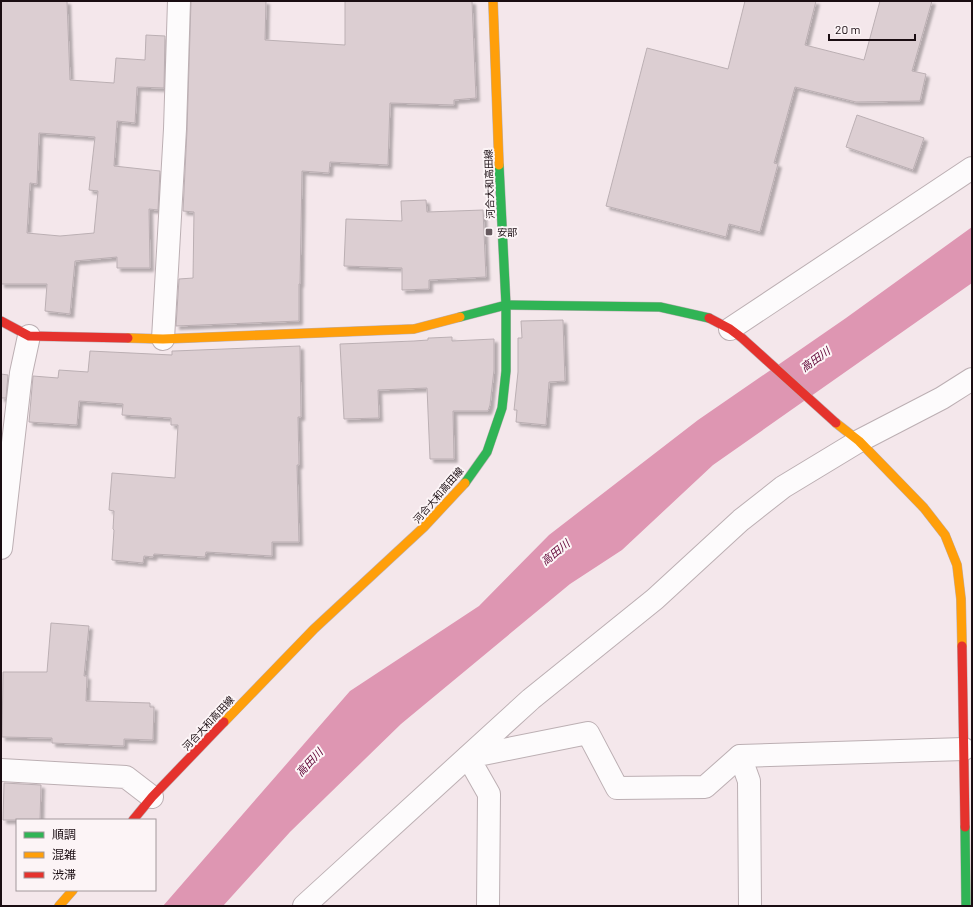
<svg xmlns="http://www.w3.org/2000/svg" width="973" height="907" font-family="Barlow,'Noto Sans JP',sans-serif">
<defs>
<filter id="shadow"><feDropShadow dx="3.5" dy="3.5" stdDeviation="1" flood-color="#0004"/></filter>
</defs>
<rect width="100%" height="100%" fill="#f4e7eb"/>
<polygon fill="#de96b2" points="972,227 972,283 713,465 622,550 570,584 401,724 290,832 223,906 163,906 350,691 479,606 549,535 698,420 846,318"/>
<g fill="#dcced2" stroke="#bbafb3" fill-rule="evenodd" filter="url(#shadow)">
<path d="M1,1H67L70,80L114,83L116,58L145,60L146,35L165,36L164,88L137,87L135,123L117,121L114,166L160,171L158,210L149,209L150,268H117V257L75,261L70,314L45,311L47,284H1ZM39,133L95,137L89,190L98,191L94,233L60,236L27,233L30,183L37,184Z"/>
<polygon points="191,1 266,1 265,40 345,45 345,1 472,1 476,98 454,100 454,105 390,103 388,165 330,162 329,173 302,171 300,284 299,284 299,321 176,326 179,279 193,278 194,212 183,211 187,130"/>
<polygon points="745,1 816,1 805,45 864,60 880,1 932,1 912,71 926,74 920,101 856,102 795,87 774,163 778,164 760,232 729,224 726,237 606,206 647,48 728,69"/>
<polygon points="857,115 924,138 913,170 846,147"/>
<polygon points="426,200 427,212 483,210 486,277 429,280 429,289 402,290 402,268 344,266 346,219 402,221 401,201"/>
<polygon points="563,320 565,381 549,382 546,425 516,422 517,410 514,410 518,372 518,338 522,338 521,321"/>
<polygon points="452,337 452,341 494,339 494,370 490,405 488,411 453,411 454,459 430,459 427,388 378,390 379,418 344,419 340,344 414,341 428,340 428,338 430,338"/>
<polygon points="300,346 301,417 298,417 299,465 297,465 299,542 272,542 272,556 206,552 205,557 154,554 153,557 144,556 143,563 112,560 114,530 113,529 114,511 109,510 112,473 175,478 178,425 171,425 171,418 122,415 123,404 79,401 77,425 29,422 33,376 58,378 59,370 88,372 90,351 172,355 172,351 174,351"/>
<polygon points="1,374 8,375 6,398 1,398"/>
<polygon points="51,623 89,626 84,676 87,676 86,701 150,703 150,707 154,707 153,740 124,739 124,746 52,743 52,738 2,737 3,672 47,672"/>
<polygon points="4,783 41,785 40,820 3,820"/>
</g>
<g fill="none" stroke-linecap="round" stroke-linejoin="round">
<g stroke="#bcafb3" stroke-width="24">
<g id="street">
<polyline points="730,329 972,168"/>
<polyline points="163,339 175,129 179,1"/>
<polyline points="1,548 21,373 29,336"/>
<polyline points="740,756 749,781 750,906"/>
<polyline points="1,770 126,777 152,797"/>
<polyline points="304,906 531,699 655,599 741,520 783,487 859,441 942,398 972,379"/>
<polyline points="488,906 489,794 468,757 588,733 617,788 705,787 740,756 964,749"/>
</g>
</g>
<g stroke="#bcafb3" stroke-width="10">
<g id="fast">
<polyline points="460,317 506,305 660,307 709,318"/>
<polyline points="465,483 487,452 502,408 506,371 506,305 499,165"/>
<polyline points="965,827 966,906"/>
</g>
</g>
<g stroke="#bcafb3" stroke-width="10">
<g id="slow">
<polyline points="493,1 499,165"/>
<polyline points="128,338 163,339 414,329 460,317"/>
<polyline points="836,423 859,441 924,508 945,535 957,565 961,599 962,646"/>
<polyline points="224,722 314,629 424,527 465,483"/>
<polyline points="59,906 73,890"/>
</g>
</g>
<g stroke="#bcafb3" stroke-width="10">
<g id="jam">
<polyline points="709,318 730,329 742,338 836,423"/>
<polyline points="1,321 29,336 128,338"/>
<polyline points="962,646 965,827"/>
<polyline points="133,820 152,797 224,722"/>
</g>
</g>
<use href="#street" stroke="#fdfbfc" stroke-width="22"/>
<use href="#fast" stroke="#30b455" stroke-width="9"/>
<use href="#slow" stroke="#ff9f0a" stroke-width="9"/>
<use href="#jam" stroke="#e5322d" stroke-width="9"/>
</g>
<rect fill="#66595e" stroke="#fcf4f6" stroke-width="1.5" x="485" y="228" width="8" height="8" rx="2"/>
<g text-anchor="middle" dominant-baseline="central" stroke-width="4" stroke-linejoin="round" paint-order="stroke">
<g font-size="10" fill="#1a0d12" stroke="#fcf4f6">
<text transform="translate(489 184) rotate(-92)">河合大和高田線</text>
<text transform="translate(438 495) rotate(-49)">河合大和高田線</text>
<text transform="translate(208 723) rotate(-47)">河合大和高田線</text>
</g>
<g font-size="10" fill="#1a0d12" stroke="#fcf4f6" text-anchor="start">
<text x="497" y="232">安部</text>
</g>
<g font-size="11" font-style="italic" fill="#5e0133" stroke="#fcf4f6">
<text transform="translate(815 359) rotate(-36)">高田川</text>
<text transform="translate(555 552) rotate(-39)">高田川</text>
<text transform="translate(309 762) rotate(-47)">高田川</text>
</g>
</g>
<rect width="973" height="907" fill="none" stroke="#1a0d12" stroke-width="4"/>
<rect x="16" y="819" width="140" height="72" fill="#fcf4f6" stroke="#a2989b"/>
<rect x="24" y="832" width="20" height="6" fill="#30b455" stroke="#a2989b"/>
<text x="52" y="839" font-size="12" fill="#1a0d12">順調</text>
<rect x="24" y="852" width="20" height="6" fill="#ff9f0a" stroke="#a2989b"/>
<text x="52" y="859" font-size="12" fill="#1a0d12">混雑</text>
<rect x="24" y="872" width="20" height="6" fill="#e5322d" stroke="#a2989b"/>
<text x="52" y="879" font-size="12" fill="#1a0d12">渋滞</text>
<path d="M829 34v6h86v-6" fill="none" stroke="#1a0d12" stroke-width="2"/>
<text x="835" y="34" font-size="12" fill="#1a0d12" stroke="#fcf4f6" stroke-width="3" paint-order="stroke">20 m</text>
</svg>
